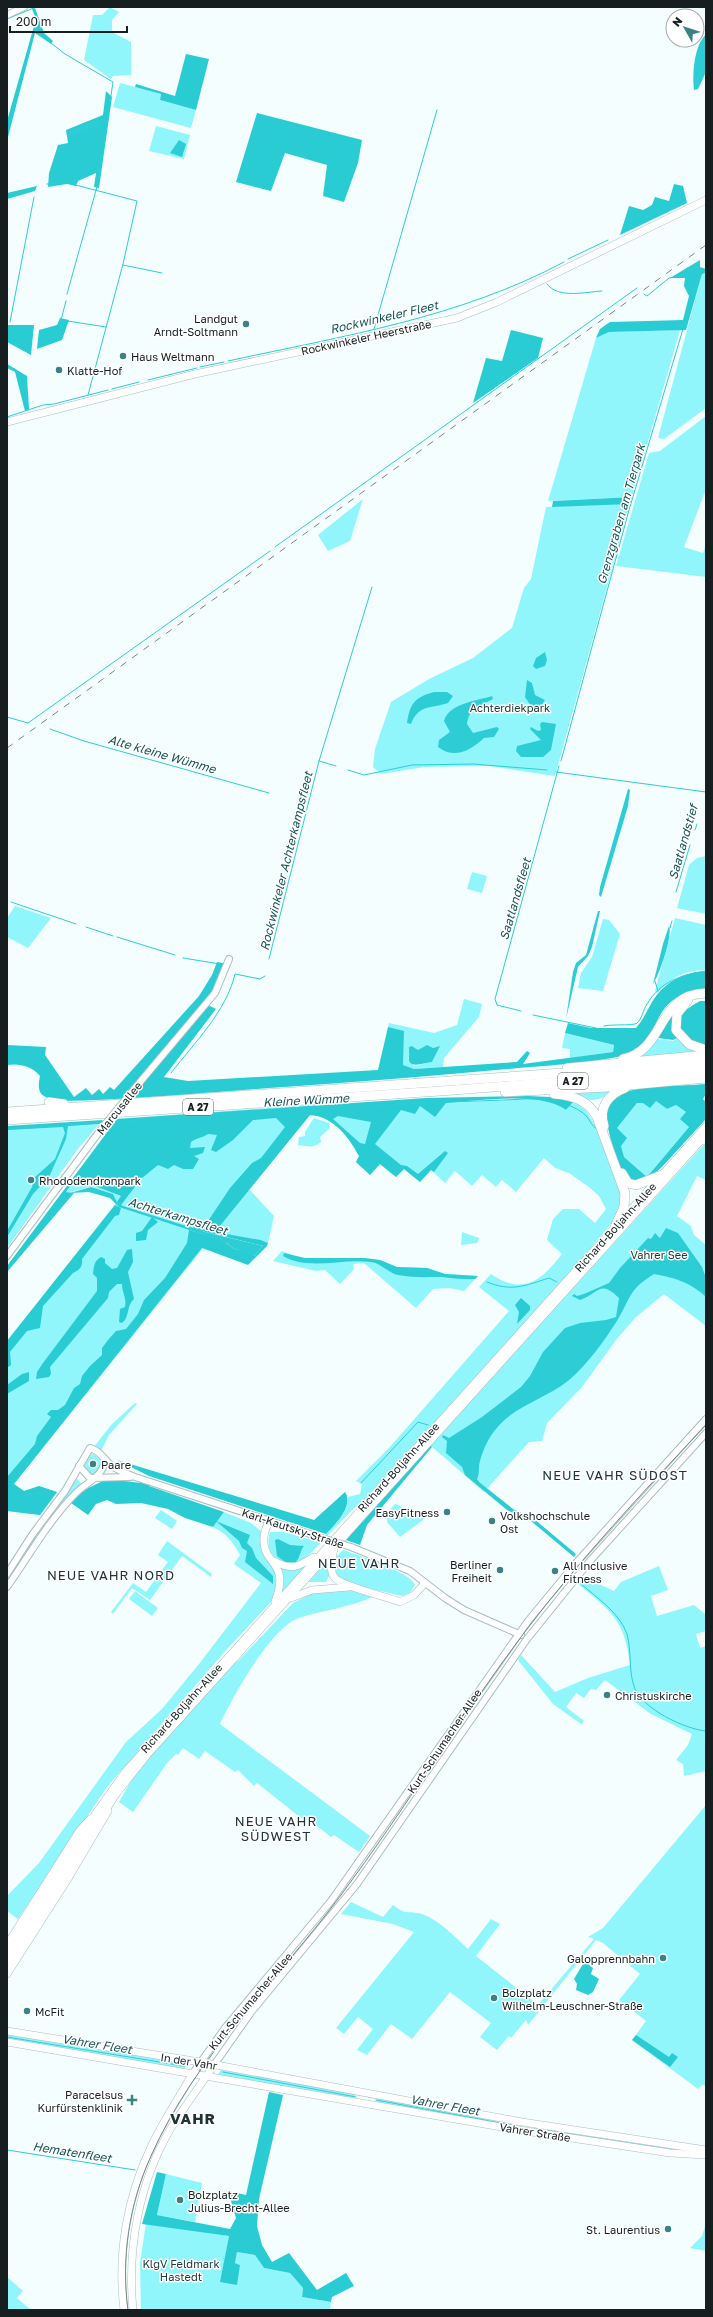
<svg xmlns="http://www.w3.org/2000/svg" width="713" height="2317" font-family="'Golos Text',sans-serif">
<rect width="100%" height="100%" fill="#f4fefe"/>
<g fill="#90f6fc" fill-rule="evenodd">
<polygon points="110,7 119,12 112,20 112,32 131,42 131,75 113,76 111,79 84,60 93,15 102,15"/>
<polygon points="120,83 161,94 160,100 196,110 191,128 113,107"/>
<polygon points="156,126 190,135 184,159 149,151"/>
<polygon points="706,273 706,408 664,439 658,438 702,274"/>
<polygon points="680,330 632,497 548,501 596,338 609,332"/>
<polygon points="706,416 706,489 684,547 703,553 706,544 706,577 616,566 649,453 660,451"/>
<polygon points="363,499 350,541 328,551 318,535"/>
<polygon points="620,503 630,504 555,776 489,766 425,767 381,774 373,767 375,749 391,702 429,679 473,658 512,628 524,588 531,579 546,507"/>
<polygon points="706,856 706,914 677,908 689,865 697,858"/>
<polygon points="472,872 487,876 482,893 467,889"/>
<polygon points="15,906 51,918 28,948 7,937 7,918"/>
<path d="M675,918L706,925V970C682,971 675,976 657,993L655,991Z"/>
<polygon points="603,919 609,920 620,934 603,991 578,988 581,973 592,957"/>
<path d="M464,999L482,1004L479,1017L444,1058L443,1067L414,1069L403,1066V1055L388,1027L389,1023L434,1033L457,1025ZM412,1046L418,1050L439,1047L432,1062L414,1066L408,1058L410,1055L408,1049Z"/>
<polygon points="565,1033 614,1045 613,1052 570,1058 570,1049 562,1048"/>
<polygon points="677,1038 700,1053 635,1059 657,1039 673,1041"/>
<path d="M617,1088C598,1105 585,1101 563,1093Z"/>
<path d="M507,1100C527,1100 549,1097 566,1110L573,1102C578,1104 583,1107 586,1111C602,1131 615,1176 623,1202L614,1220L572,1271L364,1500L352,1510L311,1553L295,1566C276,1561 264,1554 270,1532H284L319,1542C329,1531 349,1513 348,1497L360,1494L362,1484L356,1481L389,1448L509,1311L479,1287L491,1274C523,1296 541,1281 562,1254L547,1240L553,1219L563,1209H579L595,1223L606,1209L599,1196L589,1187L569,1173L555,1168L544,1158L516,1192L502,1180L496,1187L482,1175L472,1186L455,1171L445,1183L431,1170L420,1182L404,1169L396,1177L380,1164L370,1175L356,1162L359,1156C349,1137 333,1116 310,1115L249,1189L274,1216L268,1243L261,1240L215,1233L14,1484L24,1491L39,1486L57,1492L40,1515L7,1511V1341L117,1202L113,1194L91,1187L66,1193L72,1184L92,1185L121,1196L105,1134L117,1119L307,1105L446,1103Z"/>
<polygon points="656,1101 667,1109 676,1105 686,1112 689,1127 647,1177 624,1157 616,1129 637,1103"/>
<path d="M314,1118L329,1123L330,1128L320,1137L321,1142C312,1149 308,1146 298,1145L299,1137L305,1136V1132Z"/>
<polygon points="99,1124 77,1150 7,1248 7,1130"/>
<polygon points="706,1142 706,1180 697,1176 677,1216 691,1226 694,1235 706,1245 706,1326 664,1294 635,1318 616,1340 582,1387 547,1423 542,1441 529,1442 484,1492 430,1445"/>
<polygon points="462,1232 479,1238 477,1243 461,1245"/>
<polygon points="282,1251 299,1258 364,1258 380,1260 397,1267 427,1268 445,1274 478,1276 464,1291 449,1288 433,1289 416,1308 364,1263 353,1264 354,1269 340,1284 325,1270 316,1271 273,1261"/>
<polygon points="135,1403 137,1404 109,1435 101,1451 93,1448 112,1424"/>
<polygon points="93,1454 100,1459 101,1463 96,1473 89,1476 84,1467 89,1455"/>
<polygon points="75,1477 82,1484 72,1493 27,1551 27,1548 49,1519"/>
<polygon points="395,1504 399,1505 407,1512 424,1516 423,1520 400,1537 387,1522 388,1512"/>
<polygon points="161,1510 177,1521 172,1529 155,1518"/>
<path d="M224,1512L251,1523L261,1531C260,1552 267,1559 279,1576L273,1600L228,1648L107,1787L18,1919L7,1911V1896L39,1863L126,1742L162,1709L199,1664L261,1583L234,1564L240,1555C233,1542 226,1533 213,1527Z"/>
<polygon points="167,1541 212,1574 211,1577 182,1556 150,1600 132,1588 113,1614 111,1612 133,1583 146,1592 168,1562 158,1555"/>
<path d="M343,1550C357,1555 411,1572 415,1585L410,1593L402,1596L354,1585L342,1580L334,1571L335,1558Z"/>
<polygon points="330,1556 331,1571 326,1582 307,1582"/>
<polygon points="277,1564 307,1566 281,1594"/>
<path d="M659,1566L668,1590L651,1596L657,1616L694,1605L706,1615V1631L696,1634L700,1648L706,1646V1771L684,1776L683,1764L676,1760L688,1745L692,1734L651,1714L605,1680L596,1690L591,1689L584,1698L576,1693L566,1707L584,1721L581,1724L553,1704L518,1660L521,1655L555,1692L588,1678L630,1665C625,1620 611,1611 578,1584L583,1577L614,1591L621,1582Z"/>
<path d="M346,1589L372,1597C349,1608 322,1610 299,1618C271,1627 232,1698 220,1724L370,1836L359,1852L334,1835L331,1837L308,1819L305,1821L257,1783L254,1786L238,1770L235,1772L205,1751L199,1759L183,1748L178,1755L176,1754L167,1763L133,1812L119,1802C143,1755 193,1709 228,1668L238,1661L293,1603L313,1593Z"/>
<polygon points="135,1591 158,1608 152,1616 129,1599"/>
<path d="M706,1805V2086L702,2085L698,2089L632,2040L646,2021L619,2000L640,1974L603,1943L596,1940L528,2025L526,2020L511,2038L509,2036L497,2050L480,2037L491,2023L450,1992L412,2039L391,2024L367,2055L357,2050L373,2029L358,2017L344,2034L336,2028L414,1932L393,1924L341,1914L351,1902L383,1917L393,1905C407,1916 408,1910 422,1914C439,1920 455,1937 468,1949L491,1919L500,1924L476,1956L538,2005L594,1939L588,1937L603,1928Z"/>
<polygon points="7,2033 188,2062 184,2069 7,2040"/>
<polygon points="221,2070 356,2094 354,2099 217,2076"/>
<polygon points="377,2098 511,2122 510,2127 376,2103"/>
<polygon points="537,2126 685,2150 694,2153 536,2131"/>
<polygon points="166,2174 202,2183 195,2222 157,2215"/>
<polygon points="146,2223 229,2236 221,2282 240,2265 235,2263 237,2252 255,2255 264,2268 290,2273 303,2288 302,2297 331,2302 330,2310 141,2310 140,2263"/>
<polygon points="706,2223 706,2251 690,2248 702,2236"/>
<polygon points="7,2277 23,2291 17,2298 31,2310 7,2310"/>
</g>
<g fill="#2accd4" fill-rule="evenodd">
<polygon points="35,8 44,33 53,41 51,44 35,33 7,141 7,121 36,19 32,9"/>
<polygon points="186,54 209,59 196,110 160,100 161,94 135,87 136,84 175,96"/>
<polygon points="106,91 112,97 99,188 94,187 96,173 78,181 76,186 67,184 48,187 49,173 58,145 68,143 66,130 103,115"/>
<polygon points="257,113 362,140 358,163 344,202 323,196 327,165 285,153 271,191 236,182"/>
<polygon points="674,184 683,186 687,203 620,235 629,206 643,210 652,205 655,197 669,201"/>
<polygon points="37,186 35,191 7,199 7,193"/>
<polygon points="700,260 700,267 706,269 706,273 702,274 686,330 609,332 596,338 600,329 610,322 683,320 689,296 684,286 685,278 670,278"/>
<polygon points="60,318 69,320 62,340 37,349 39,330 57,325"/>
<polygon points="7,325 34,325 31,355 7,342"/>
<polygon points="511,330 543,338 538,358 473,403 486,358 502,361"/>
<polygon points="7,364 27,376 29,409 25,411 15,372 7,368"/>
<polygon points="632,497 630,504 552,507 553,501"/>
<path d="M217,962L228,964L208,1005L216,1009L164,1077L188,1081L378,1070L388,1027L404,1031L403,1065L414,1069L517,1062L527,1051L530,1053L523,1064L613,1052L614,1045L565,1033L568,1023L591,1028H636C643,1020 647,1011 652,1002C665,981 683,973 706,971V992C696,992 685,992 676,998C648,1016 660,1050 612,1058C578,1064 542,1066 507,1069C433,1076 358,1082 284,1087C209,1092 134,1100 59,1101C42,1097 36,1095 40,1076C32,1066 19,1063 7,1065V1045L46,1047L45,1055L74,1097L86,1088L92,1095L99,1089L103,1094L110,1087L114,1090L199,996L212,975Z"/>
<path d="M700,1001H706V1046C673,1036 667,1018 700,1001Z"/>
<polygon points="675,1007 673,1027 677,1038 673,1040 658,1038"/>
<path d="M706,1084V1094L703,1099L706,1102V1119L661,1168L640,1185L626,1179C619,1164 605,1129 607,1114C607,1106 613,1098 620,1094C639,1085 683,1086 706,1084ZM656,1101L667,1109L676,1105L686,1112L680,1119L689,1127L647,1177L624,1157L621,1146L627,1138L617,1128L637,1103H643L650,1108Z"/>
<path d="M528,1096L550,1097L573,1102L566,1110C541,1091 477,1101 446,1103L435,1117L420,1106L415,1114L401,1110L375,1144L401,1165L407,1166L418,1174L445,1151L448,1153L434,1172L431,1170L420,1182L404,1169L396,1177L380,1164L370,1175L356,1162L359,1156C349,1137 333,1116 310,1115L215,1232L261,1240L268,1243L267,1246L248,1265L202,1248L14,1484L24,1491L39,1486L57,1492L40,1515L7,1511V1477L35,1444L37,1436L51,1417L47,1414L51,1410H58L65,1405L74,1388L80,1384L82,1376L90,1366L102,1355V1348L108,1340L116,1331L126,1329L138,1314L144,1300L165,1278L187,1243L189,1230C204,1235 223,1238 234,1249L243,1250L254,1256L263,1246L190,1228L197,1227L208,1221L230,1188L252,1163L261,1158L285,1127L276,1118L253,1120L233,1140L216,1152L211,1150L217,1135L208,1134C202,1138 196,1138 191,1142L190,1148L205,1147L203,1153L194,1156L199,1159L193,1169H183L174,1165L168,1169L158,1165L141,1179L121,1205L117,1202L121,1196L92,1185L72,1184L66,1192L74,1193L7,1272V1266L117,1119L426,1098ZM338,1116L371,1122L365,1144L360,1143L333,1119Z"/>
<polygon points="103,1120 99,1124 7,1130 7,1126"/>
<path d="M115,1205L121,1208L119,1215L115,1216L82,1259C83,1266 80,1270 73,1273L43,1306L40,1328L27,1331L10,1352L11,1365L7,1368V1341Z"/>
<polygon points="152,1217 158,1222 148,1230 146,1240 136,1241 136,1233 142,1231"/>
<path d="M132,1249L133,1262L128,1272L134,1299C126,1306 130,1317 122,1323L119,1322L120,1309L125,1307C127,1298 122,1293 122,1284H117L109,1292L108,1298L50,1367L51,1374L49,1377L36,1379L37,1372L43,1363L97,1291V1278L93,1274C94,1266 94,1261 101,1257L105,1259V1263L112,1269L117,1268L127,1250Z"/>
<polygon points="521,1298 530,1306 530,1310 517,1324 519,1312 515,1305"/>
<polygon points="29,1372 29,1381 7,1394 7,1385 22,1374"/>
<polygon points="430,1445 432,1447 367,1525 360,1545 346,1540"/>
<path d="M117,1460L314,1520L345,1492C354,1505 336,1524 326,1534L149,1476Z"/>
<polygon points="107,1479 150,1484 149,1486 224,1512 213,1527 185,1518 168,1509 141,1503 116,1504 107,1500 96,1504 88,1515 71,1503 84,1490"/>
<polygon points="636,2035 669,2057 672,2053 678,2057 670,2067 632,2040"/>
<polygon points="269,2092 283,2095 259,2199 257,2226 262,2245 272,2262 289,2253 317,2290 346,2273 354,2286 332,2297 331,2302 302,2297 303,2288 290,2273 264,2268 255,2255 237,2252 235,2263 240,2265 237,2285 220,2282 229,2236 142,2224 157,2172 166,2174 157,2215 230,2229 236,2218 228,2191 246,2195"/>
</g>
<g fill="#2dcdd6">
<path d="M706,34V72L698,89L694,90C692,74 694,46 706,34Z"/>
<polygon points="99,119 100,126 68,137 69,131"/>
<polygon points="179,140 186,144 182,157 170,153"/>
<polygon points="545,652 547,660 545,666 536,669 533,666 536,658"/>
<polygon points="527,680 532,683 535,695 545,700 540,708 533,709 525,697"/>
<path d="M434,692H447L453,696L448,703C430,709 419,704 411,724L407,723C410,703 415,697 434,692Z"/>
<path d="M492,696L493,699C480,706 469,708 467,724L473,733L497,727L499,729L494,737L484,738C471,750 455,760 438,747L439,740L450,732L444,721C449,703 477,701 492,696Z"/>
<polygon points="542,722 556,724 551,750 543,757 521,757 516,751 517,746 541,740 530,729 531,727 538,731 541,730 540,724"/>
<polygon points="628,789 630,790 628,806 601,897 599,895 600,887"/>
<polygon points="598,911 600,911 592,947 588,956 578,967 566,1019 573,972 576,963 586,955"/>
<path d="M669,926C673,936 659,975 653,984L663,944Z"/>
<path d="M427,1045L433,1048L440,1046L432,1062C423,1063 407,1070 409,1056C410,1053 408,1051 409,1047L412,1046L418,1050Z"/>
<polygon points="102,1121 118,1122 68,1126 66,1139 49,1177 33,1194 7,1237 7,1231 32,1187 34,1178 55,1159 65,1133 63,1127 7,1130 7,1128"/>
<path d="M91,1187L113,1194L117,1202L123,1206L205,1232L263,1246L254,1256C246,1255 244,1250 234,1249L228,1244L214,1238L119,1207L110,1198L89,1192L70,1193Z"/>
<path d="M666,1228L678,1233L702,1267L706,1278V1297C690,1282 675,1278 654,1274C628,1290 631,1298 617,1321C604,1341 588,1364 569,1380C546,1399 515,1405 496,1429C488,1438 483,1450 480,1461C478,1467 480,1474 477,1479L479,1482L513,1509L534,1519L576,1554L574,1557L531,1521L507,1510L465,1475L462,1467L446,1453L447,1441L442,1437L443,1435L449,1438L482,1417L521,1387L530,1376L543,1352L565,1328L580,1323L606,1320L616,1317L619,1298C600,1279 599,1293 580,1300L572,1296L574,1294L577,1296L584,1294L609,1283L620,1268L648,1238L651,1239L655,1233L660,1238Z"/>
<path d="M284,1253L305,1258H364L380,1260L397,1267L427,1268L445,1274L478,1276L475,1279C463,1280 453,1278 441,1277C427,1277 413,1278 398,1275C388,1273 381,1263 371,1262C342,1258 309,1271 283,1256Z"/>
<polygon points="216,1521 250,1535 247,1543 252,1548 256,1558 273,1576 273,1584 245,1562 247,1551 242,1548 239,1541"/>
<path d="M278,1539L290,1545L304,1546C300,1550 301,1556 296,1562H285L277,1556L275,1540Z"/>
<polygon points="583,1964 588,1964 593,1968 591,1974 599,1979 593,1992 588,1995 576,1990 577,1984 574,1979"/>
</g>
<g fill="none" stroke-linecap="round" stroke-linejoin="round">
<g stroke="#2dcdd6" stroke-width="1">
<polyline points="7,19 36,7"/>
<polyline points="34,32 37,32 65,54 113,82 98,183 67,294"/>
<polyline points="7,135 37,18 33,8"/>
<polyline points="47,184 68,183 137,201 123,264 88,395"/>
<polyline points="7,196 34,188"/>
<polyline points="568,259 608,240"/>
<polyline points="123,265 162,273"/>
<path d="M547,284C558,299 585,292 602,291"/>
<polyline points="644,294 647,296 669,278 706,272"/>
<polyline points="66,301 61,320 106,327"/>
<polyline points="10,322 34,197"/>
<polyline points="374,329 437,110"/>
<path d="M228,361C343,336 459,318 564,262"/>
<polyline points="7,365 16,370 29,410"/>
<polyline points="200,367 224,362"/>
<polyline points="148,380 197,368"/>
<polyline points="112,389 139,382"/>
<polyline points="7,417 43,405 54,404 108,390"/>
<polyline points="596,501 631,502"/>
<polyline points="554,504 590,501"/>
<polyline points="275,547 637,288"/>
<polyline points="7,717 28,723 270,551"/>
<polyline points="50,729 84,741 269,793"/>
<polyline points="319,761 336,766"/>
<polyline points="561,761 629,510 700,272"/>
<polyline points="348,770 364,775 412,765 473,764 547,770"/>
<polyline points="556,772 706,792"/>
<polyline points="695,830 697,824"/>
<polyline points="676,892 690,845"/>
<polyline points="11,902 76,924"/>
<polyline points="86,927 113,936"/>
<polyline points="670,928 672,921"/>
<polyline points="117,937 175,955"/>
<polyline points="183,958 220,964"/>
<polyline points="269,959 319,761 372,587"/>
<polyline points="655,981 658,991"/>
<polyline points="521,1011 497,1005 495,999 559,766"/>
<polyline points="533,1015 596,1028"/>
<path d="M604,1026C611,1024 634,1026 637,1023C642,1019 643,1010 647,1004C660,982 682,974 706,971"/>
<path d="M171,1073C194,1043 226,1012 235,974L260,979L265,976"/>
<path d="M117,1122L300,1108L528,1099C545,1099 569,1102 583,1113C589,1117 591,1126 597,1129"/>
<polyline points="608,1126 612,1124 624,1106 635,1099 690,1094 706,1108"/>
<polyline points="7,1271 72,1193"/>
<path d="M487,1282C512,1292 524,1286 549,1278L557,1282"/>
<polyline points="361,1483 418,1422 428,1425"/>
<polyline points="82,1501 118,1494 142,1496 216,1521"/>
<polyline points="7,1506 30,1494 51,1494"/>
<polyline points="322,1524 347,1496"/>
<path d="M580,1583C597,1598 619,1612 627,1634C632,1652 628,1672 635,1689C644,1709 684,1729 706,1731"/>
<polyline points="7,2037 184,2066"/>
<polyline points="223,2072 356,2097"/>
<polyline points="376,2100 511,2125"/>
<polyline points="536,2129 658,2148"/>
<polyline points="7,2150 135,2170"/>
</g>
<g stroke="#a8bebf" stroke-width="8">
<g id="tertiary">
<polyline points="7,15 24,7"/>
<polyline points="135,1088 215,993 229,959"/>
<polyline points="7,1256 102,1128"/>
<polyline points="79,1466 90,1478 130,1477"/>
<polyline points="351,1547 410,1571 445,1598 464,1610 521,1635"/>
<path d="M7,1574L32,1535L65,1491L90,1448C101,1451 104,1460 112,1466C119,1471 128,1474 135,1477L319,1537"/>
<path d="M7,1587C29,1556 49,1520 76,1493C87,1482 103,1477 105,1460"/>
<polyline points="214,2065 252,2011 357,1884 527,1639 589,1562 706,1433"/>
<polyline points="193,2073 225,2028 331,1901 528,1621 576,1563 706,1419"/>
</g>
</g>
<g stroke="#a8bebf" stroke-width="8">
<g id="secondary">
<polyline points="7,422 195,374 457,318 497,302 706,200"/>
<polyline points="7,1945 80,1830 90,1819"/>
<polyline points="7,1974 69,1877 108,1811"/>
<polyline points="7,2031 200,2062 522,2122 706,2150"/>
<polyline points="7,2042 519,2130 670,2153 706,2155"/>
<path d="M124,2310C117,2255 127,2197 151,2147C163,2121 179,2098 193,2073"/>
<path d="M133,2310C127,2248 139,2182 171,2128C184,2107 200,2086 214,2065"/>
</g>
</g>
<g stroke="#a8bebf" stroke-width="8">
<g id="primary">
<path d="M269,1520C267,1526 264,1532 264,1538C262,1566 291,1560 275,1602"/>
<path d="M334,1549C332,1557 329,1569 334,1577C340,1586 388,1597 400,1602L414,1595L425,1583"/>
<path d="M274,1561C293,1571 297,1567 314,1557"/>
<polyline points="291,1598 312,1590 349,1587"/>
<polyline points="7,1955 96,1813 126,1771 706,1126"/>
<polyline points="7,1965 116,1794 147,1755 705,1136"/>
</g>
</g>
<g stroke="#a8bebf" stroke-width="10">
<g id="motorway">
<polyline points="688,1000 677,1014 676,1030 689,1044 706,1050"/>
<path d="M623,1059C666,1050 656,994 706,993"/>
<polyline points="567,1068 706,1055"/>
<polyline points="505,1092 608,1087 706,1078"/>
<path d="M554,1094C572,1095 588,1100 597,1117L625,1193L624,1207L615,1227"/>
<polyline points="49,1102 64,1104"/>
<polyline points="7,1112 706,1063"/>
<polyline points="7,1120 440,1091 706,1071"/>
<path d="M604,1126C598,1107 609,1094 625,1088"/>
<polyline points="702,1140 706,1136"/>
<polyline points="622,1173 628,1183 636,1185 662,1175"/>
</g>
</g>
<use href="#tertiary" stroke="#fff" stroke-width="6"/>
<use href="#secondary" stroke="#fff" stroke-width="7"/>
<use href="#primary" stroke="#fff" stroke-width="7"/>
<use href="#motorway" stroke="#fff" stroke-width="9"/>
<path stroke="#7c8585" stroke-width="1" d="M128,2310C121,2258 129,2204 151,2156C195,2056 277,1981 341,1895C405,1809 460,1718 524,1633C580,1559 643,1492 706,1425"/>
<polyline stroke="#7c8585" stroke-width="1" stroke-dasharray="7 7" stroke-linecap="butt" points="7,748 706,245"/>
<g stroke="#a8bebf" stroke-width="8" stroke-linecap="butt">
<g id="tertiary-bridge">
<polyline points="102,1128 135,1088"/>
<polyline points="319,1537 351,1547"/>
</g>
</g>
<use href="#tertiary-bridge" stroke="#fff" stroke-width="6"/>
</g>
<g fill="#398286" stroke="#fff" stroke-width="1.5">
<circle cx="246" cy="324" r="4"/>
<circle cx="123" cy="356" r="4"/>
<circle cx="59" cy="370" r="4"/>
<circle cx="31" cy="1180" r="4"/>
<circle cx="93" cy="1464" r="4"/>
<circle cx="447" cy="1512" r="4"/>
<circle cx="492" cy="1521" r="4"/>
<circle cx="500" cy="1570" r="4"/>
<circle cx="555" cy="1571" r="4"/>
<circle cx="607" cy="1695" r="4"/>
<circle cx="663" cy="1958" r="4"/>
<circle cx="494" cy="1998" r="4"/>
<circle cx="27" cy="2011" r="4"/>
<path d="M130 2094h4v4h4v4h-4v4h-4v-4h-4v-4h4z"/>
<circle cx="180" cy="2200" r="4"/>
<circle cx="668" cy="2229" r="4"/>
</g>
<g text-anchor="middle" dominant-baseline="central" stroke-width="3" stroke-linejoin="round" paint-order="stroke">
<g fill="#fff" stroke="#5c6262" stroke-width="1">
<rect x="558" y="1073" width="30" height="16" rx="3"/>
<rect x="183" y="1099" width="30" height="16" rx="3"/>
</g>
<g font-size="10" font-weight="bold" fill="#161e1f">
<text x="573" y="1081">A 27</text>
<text x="198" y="1107">A 27</text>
</g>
<g font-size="11" fill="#161e1f" stroke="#fff" text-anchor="start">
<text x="238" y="318" text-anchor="end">Landgut<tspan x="238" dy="13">Arndt-Soltmann</tspan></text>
<text x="131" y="356">Haus Weltmann</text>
<text x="67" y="370">Klatte-Hof</text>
<text x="39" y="1180">Rhododendronpark</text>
<text x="101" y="1464">Paare</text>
<text x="439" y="1512" text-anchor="end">EasyFitness</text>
<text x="500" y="1515">Volkshochschule<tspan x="500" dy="13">Ost</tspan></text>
<text x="492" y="1564" text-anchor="end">Berliner<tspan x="492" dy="13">Freiheit</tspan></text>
<text x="563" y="1565">All Inclusive<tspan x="563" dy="13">Fitness</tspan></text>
<text x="615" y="1695">Christuskirche</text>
<text x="655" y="1958" text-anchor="end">Galopprennbahn</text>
<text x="502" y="1992">Bolzplatz<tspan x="502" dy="13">Wilhelm-Leuschner-Straße</tspan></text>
<text x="35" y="2011">McFit</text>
<text x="123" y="2094" text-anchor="end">Paracelsus<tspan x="123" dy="13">Kurfürstenklinik</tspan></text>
<text x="188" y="2194">Bolzplatz<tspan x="188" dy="13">Julius-Brecht-Allee</tspan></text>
<text x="660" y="2229" text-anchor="end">St. Laurentius</text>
</g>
<g font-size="11" fill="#161e1f" stroke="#fff">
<text transform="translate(366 337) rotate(-12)">Rockwinkeler Heerstraße</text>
<text transform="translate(119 1108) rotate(-51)">Marcusallee</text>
<text transform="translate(615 1227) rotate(-48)">Richard-Boljahn-Allee</text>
<text transform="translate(398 1467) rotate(-48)">Richard-Boljahn-Allee</text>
<text transform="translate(293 1528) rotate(18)">Karl-Kautsky-Straße</text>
<text transform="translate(181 1708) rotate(-48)">Richard-Boljahn-Allee</text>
<text transform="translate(444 1741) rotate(-56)">Kurt-Schumacher-Allee</text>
<text transform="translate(250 2001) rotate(-50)">Kurt-Schumacher-Allee</text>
<text transform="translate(189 2061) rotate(9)">In der Vahr</text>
<text transform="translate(535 2132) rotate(9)">Vahrer Straße</text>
</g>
<g font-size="11" fill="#213a3b" stroke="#fff">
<text x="510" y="707">Achterdiekpark</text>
<text x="659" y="1254">Vahrer See</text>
<text x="181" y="2263">KlgV Feldmark<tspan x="181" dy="13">Hastedt</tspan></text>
</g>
<g font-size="12" font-style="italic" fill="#155458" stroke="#fff">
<text transform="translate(384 317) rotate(-13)">Rockwinkeler Fleet</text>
<text transform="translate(621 514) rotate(-74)">Grenzgraben am Tierpark</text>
<text transform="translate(162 754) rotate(16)">Alte kleine Wümme</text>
<text transform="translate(683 842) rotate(-74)">Saatlandstief</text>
<text transform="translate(286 861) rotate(-76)">Rockwinkeler Achterkampsfleet</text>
<text transform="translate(515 899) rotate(-74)">Saatlandsfleet</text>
<text transform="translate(306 1100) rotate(-3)">Kleine Wümme</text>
<text transform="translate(178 1216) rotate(17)">Achterkampsfleet</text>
<text transform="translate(97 2044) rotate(9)">Vahrer Fleet</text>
<text transform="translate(445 2105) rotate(10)">Vahrer Fleet</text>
<text transform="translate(72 2152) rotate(9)">Hematenfleet</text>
</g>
<g font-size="13" letter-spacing="1" fill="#213435" stroke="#fff">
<text x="615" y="1475">NEUE VAHR SÜDOST</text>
<text x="359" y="1563">NEUE VAHR</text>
<text x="111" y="1575">NEUE VAHR NORD</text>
<text x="276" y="1821">NEUE VAHR<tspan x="276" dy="15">SÜDWEST</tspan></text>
</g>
<g font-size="15" font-weight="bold" letter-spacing="1" fill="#213435" stroke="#fff">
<text x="193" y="2118">VAHR</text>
</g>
</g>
<rect width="713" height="2317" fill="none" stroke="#161e1f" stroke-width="16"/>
<g transform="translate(685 28) rotate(309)"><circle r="19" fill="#ffffff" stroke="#a2a5a5"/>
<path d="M0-3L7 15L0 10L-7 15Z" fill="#398286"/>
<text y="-6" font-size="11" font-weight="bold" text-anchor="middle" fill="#161e1f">N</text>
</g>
<path d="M10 26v6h117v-6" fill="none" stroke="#161e1f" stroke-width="2"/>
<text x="16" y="26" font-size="12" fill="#161e1f" stroke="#ffffff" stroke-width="3" paint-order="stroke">200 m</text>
</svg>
